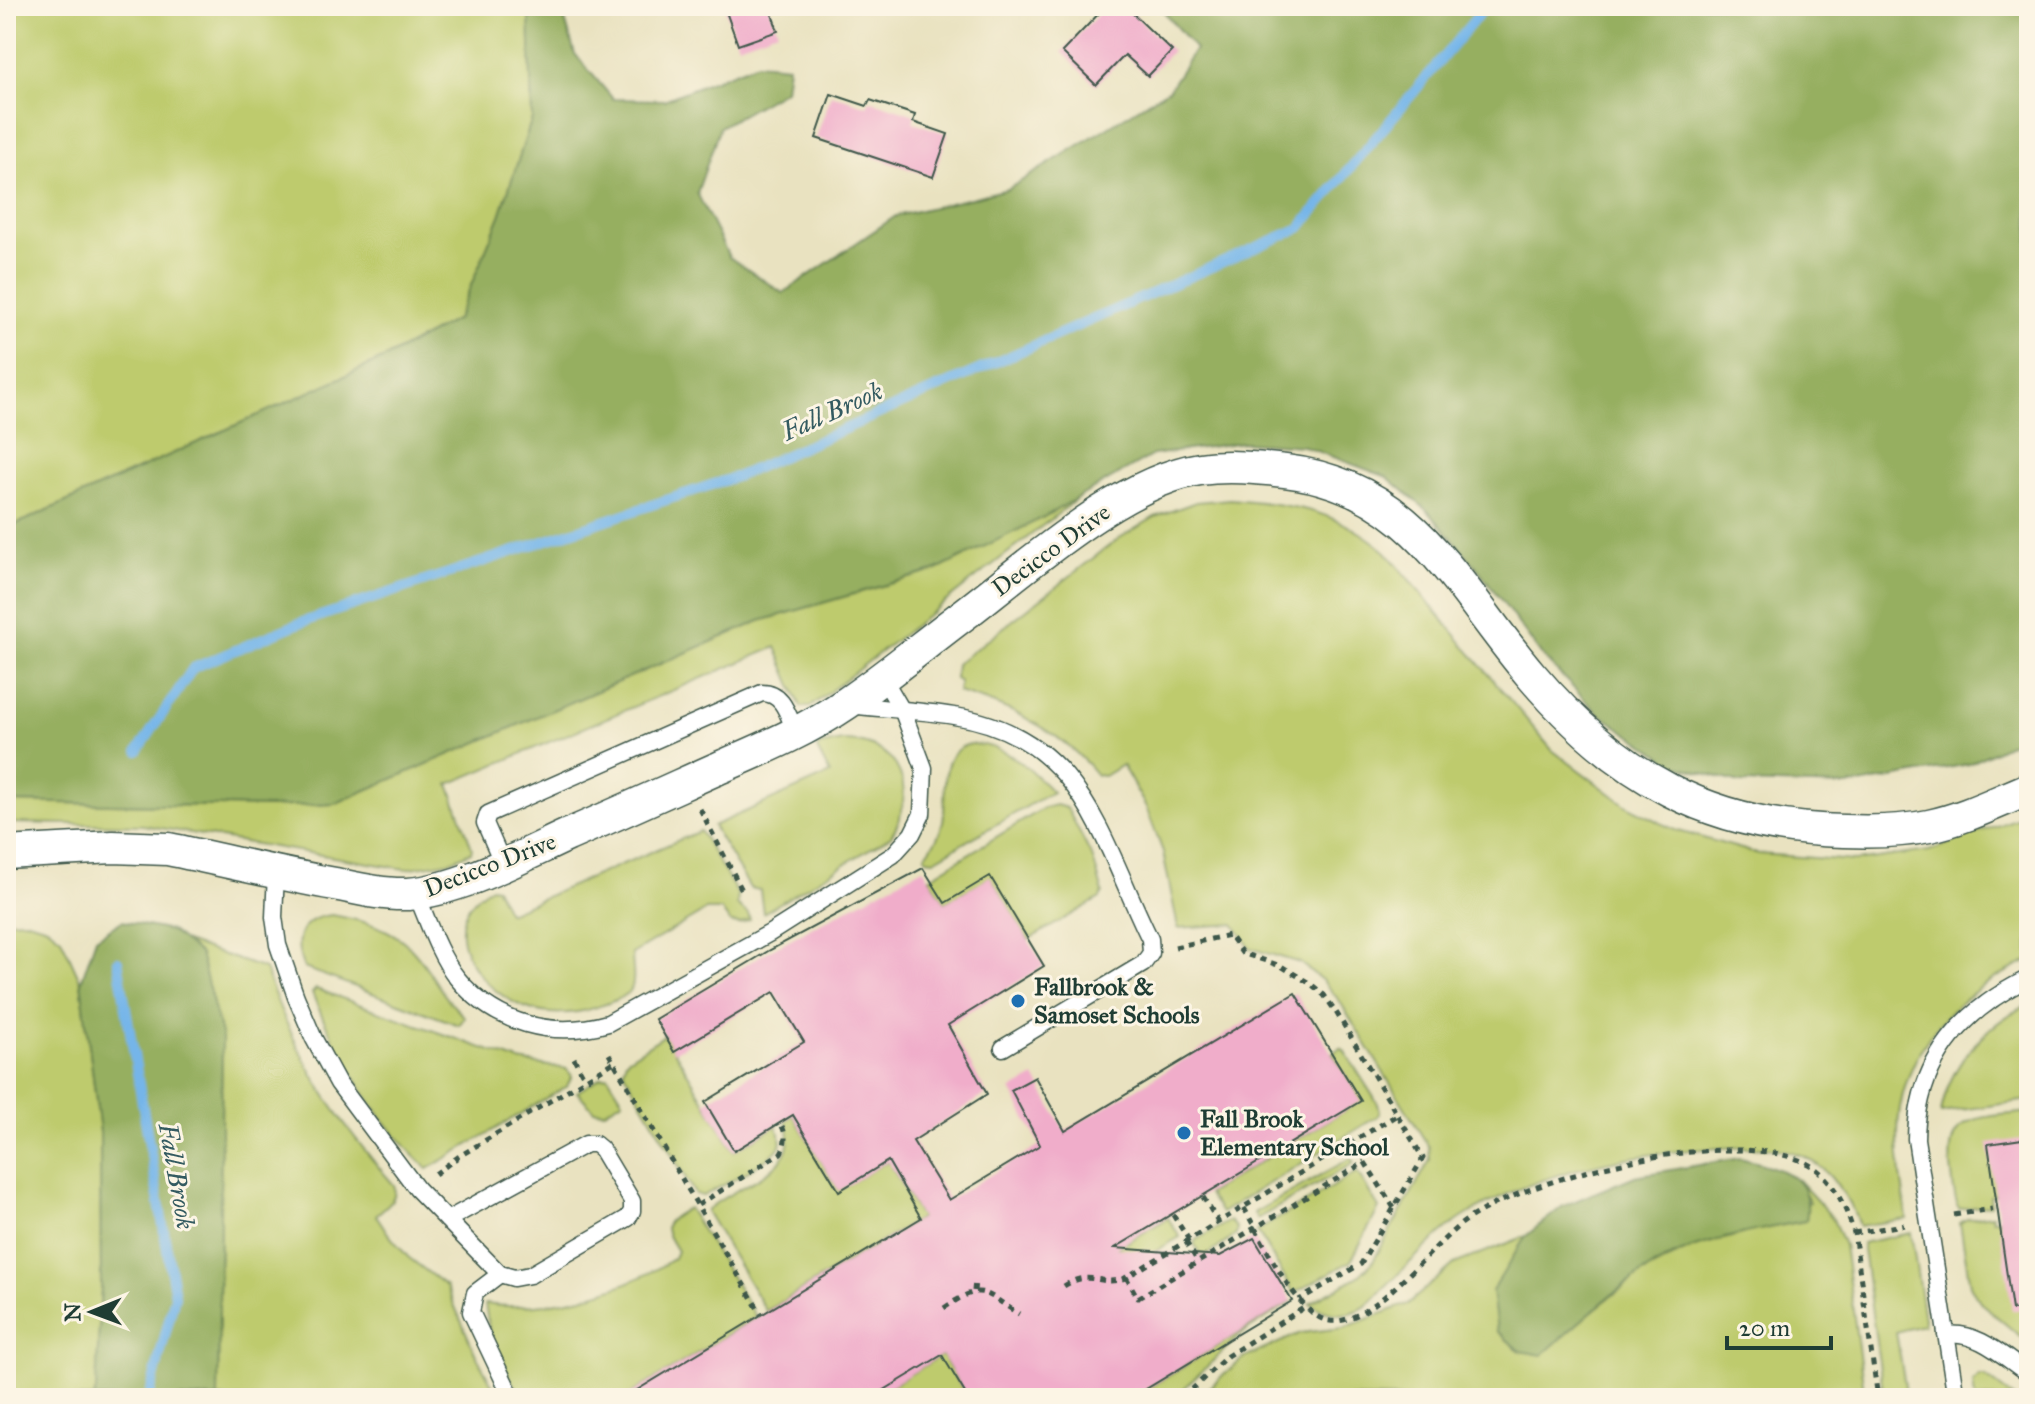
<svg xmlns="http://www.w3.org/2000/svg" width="2035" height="1404" font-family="'IM FELL Great Primer',serif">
<rect width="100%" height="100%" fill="#fcf5e5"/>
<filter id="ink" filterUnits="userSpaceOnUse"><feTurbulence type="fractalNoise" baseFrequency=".0125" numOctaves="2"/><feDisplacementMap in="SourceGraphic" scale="16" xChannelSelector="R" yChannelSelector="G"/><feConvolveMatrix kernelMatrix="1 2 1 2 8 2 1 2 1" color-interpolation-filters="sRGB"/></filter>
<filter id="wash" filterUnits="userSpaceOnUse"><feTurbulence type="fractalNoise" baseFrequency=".006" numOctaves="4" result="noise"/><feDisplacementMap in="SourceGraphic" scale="32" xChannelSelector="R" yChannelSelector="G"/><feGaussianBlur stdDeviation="1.8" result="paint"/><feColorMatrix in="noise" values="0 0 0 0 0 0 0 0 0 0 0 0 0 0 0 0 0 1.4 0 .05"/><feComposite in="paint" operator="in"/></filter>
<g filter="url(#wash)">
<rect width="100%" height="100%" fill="#e9e2c0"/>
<g fill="#becb6d" stroke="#6e8450" stroke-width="2">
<polygon points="6,6 529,6 532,118 500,216 457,319 387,357 6,529"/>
<polygon points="1082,495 810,707 801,707 776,647 449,784 472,848 471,852 448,862 405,869 143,825 6,823 6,802 270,807 334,804 760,621 937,570"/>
<path d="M1230,499C1291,504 1338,510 1386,552L1552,750L1627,806L1675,830L1759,854L1855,861L1929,851L2029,814V961C1964,990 1913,1034 1900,1108C1894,1144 1903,1184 1907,1219L1859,1226C1851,1198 1826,1164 1798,1154C1773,1145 1746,1147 1720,1148C1634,1152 1545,1170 1470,1213C1439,1231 1413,1260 1387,1285C1379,1292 1370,1305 1361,1309C1342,1318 1326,1315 1310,1303L1359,1276L1372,1263L1430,1160L1429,1147L1339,1000L1323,981L1300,963L1250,948L1234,924L1178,928L1163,852L1146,807L1122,765L1104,776L1097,775C1062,731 1012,707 958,692L960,682L955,679L956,664L1118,539L1155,517L1196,502Z"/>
<path d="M842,741C900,740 919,790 891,836L763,913L760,890L750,888L713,826L830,774L817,749L819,746Z"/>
<path d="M971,744C1004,743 1031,769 1052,792L934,860L927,859L925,856C934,844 940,835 943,822C948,796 935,751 971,744Z"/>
<polygon points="1056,805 1067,808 1093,859 1103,893 1100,898 1028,940 990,877 945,903 929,878 1044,808"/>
<path d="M700,831L738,895L737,905L748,914L750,920L740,924L731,923L721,910H706L632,954C632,964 636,983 630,991C623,999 606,1004 597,1007C574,1015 547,1016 524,1007C476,989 430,922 491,887L496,888L508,913Z"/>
<path d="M332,915C360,920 391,927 411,948C432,970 439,995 465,1017L459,1025L304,968C292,941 299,918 332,915Z"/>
<polygon points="25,920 47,927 61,938 81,982 100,1132 101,1286 96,1390 94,1398 6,1398 6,921"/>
<path d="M183,941L265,969C295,1055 334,1117 394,1185C398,1200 386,1206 376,1215L389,1235L408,1257L446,1286L475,1353L499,1398H218L222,1038Z"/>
<path d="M316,989L519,1061L567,1069L572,1076L567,1086L428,1169C376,1121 339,1058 312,993Z"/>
<path d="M2029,1004V1100L1941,1113C1949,1064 1985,1025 2029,1004Z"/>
<path d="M665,1035L734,1151L776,1126C779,1132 782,1138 780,1145C775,1160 719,1187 703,1196L695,1194L623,1070L626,1060Z"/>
<polygon points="1340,1048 1344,1050 1378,1104 1380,1112 1378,1116 1221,1213 1208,1194 1360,1101 1332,1053"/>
<polygon points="608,1076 623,1100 605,1111 594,1110 577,1092 601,1077"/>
<path d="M2029,1112V1138L1996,1195L1990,1196L1991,1205L1959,1209C1953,1197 1953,1180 1951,1166C1944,1111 1989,1118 2029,1112Z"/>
<path d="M793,1115L839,1190L888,1161L921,1218L766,1311L706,1211C736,1182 804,1174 786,1120Z"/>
<polygon points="1351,1158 1354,1163 1257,1219 1254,1213"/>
<polygon points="1357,1172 1379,1208 1351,1261 1294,1293 1257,1231"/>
<polygon points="1797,1179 1832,1217 1844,1245 1865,1398 1197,1398 1242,1359 1301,1333 1343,1328 1408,1304 1454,1264 1526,1236 1493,1291 1497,1331 1520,1351 1592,1311 1641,1274 1690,1248 1739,1235 1810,1202"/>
<path d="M688,1208L756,1317L624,1398H520L490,1335L485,1304C542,1313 627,1291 674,1258L677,1251C660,1224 662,1224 688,1208Z"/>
<polygon points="1992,1215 1993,1220 1999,1219 2029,1264 2029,1344 1982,1304 1975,1294 1970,1285 1960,1223 1967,1219"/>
<polygon points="1168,1218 1180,1237 1126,1268 1083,1269"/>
<polygon points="1230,1221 1237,1228 1236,1235 1208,1255 1200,1255 1194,1243 1196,1240"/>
<polygon points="1911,1233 1924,1319 1923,1325 1896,1332 1907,1398 1884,1398 1862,1243"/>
<polygon points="1292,1301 1240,1335 1174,1398 1130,1398 1115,1329 1152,1386"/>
<polygon points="942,1355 968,1398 871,1398"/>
<polygon points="1979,1376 1985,1376 2014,1398 1975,1398 1973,1382"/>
</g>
<g fill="#96af60" stroke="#5a764a" stroke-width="2">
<polygon points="529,6 561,6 575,54 613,99 664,100 757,63 788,66 785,90 720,127 697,193 729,257 783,293 896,216 1008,189 1169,89 1195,49 1159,6 2029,6 2029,734 1969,764 1848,786 1740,783 1675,765 1598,713 1543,657 1475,565 1429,512 1387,477 1303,446 1243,442 1153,455 1042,518 937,570 760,621 334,804 270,807 6,802 6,529 387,357 457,319 500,216 532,118"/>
<polygon points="122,921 171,931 200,954 222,1038 218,1398 94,1398 96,1390 101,1286 100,1132 81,982 96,938"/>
<path d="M1740,1158C1777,1168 1815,1173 1806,1221C1768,1228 1729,1235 1692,1248C1635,1268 1587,1316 1542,1355L1520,1351L1497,1331L1492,1291L1526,1236L1563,1206L1635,1176Z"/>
</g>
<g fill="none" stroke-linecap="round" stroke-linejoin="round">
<g stroke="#75b5e9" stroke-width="10">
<polyline points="138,751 193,668 297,624 738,476 1300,228 1486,6"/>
<polyline points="118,961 175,1296 149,1398"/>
</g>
</g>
<g id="blocks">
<g fill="#f0adca">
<polygon points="724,6 769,6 778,31 738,45"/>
<polygon points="1106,6 1125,6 1172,51 1148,76 1125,55 1096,85 1062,52"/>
<polygon points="831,94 867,106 870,100 915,115 913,122 948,134 933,177 816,138"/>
<polygon points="923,868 945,903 990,876 1044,966 948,1025 987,1094 913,1141 949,1200 1040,1145 1011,1090 1035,1077 1065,1131 1295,993 1361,1101 1115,1248 1220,1256 1254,1238 1292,1301 1131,1398 968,1398 942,1355 871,1398 624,1398 921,1218 888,1161 839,1191 793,1115 734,1151 705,1102 804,1042 774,992 674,1052 655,1019 770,950"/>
<polygon points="2029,1138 2029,1309 2012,1310 1988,1144"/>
</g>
</g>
</g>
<g filter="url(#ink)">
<use href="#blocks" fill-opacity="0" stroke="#3d5649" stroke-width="2"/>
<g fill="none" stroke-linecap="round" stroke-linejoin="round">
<g stroke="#3d5649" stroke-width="19">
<g id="service">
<path d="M849,705C884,709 919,710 954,716C1083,736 1101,840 1150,939L1151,953L1143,964L1003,1048"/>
<path d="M503,864L485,823L488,814L762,693C784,693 788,716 796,733"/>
<polyline points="276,873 274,917 278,945 296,997 314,1039 338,1083 417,1189 500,1274 514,1278 530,1275 628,1218 632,1211 632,1201 601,1149 595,1144 586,1144 447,1220"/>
<path d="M416,893C428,921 438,954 457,978C495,1024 552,1039 608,1023L770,933L893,855L912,834L922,814L924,768L903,712L882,676"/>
<polyline points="500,1274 475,1293 471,1312 512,1398"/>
<path d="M1946,1335C1977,1330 2005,1358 2029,1374"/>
<path d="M1956,1398L1916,1139C1917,1062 1961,1011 2029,978"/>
</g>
</g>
<g stroke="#3d5649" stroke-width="35">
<path id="minor" d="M6,853L113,847L168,849C223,860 279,874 335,884C359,889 384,895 408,894C460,890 520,857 568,835C617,814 665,792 714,770C760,750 806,731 847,703C888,675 927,642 966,613C1029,565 1122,481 1200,469C1228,465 1258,468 1285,471C1414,486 1456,587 1531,675C1618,777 1709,828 1844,831C1872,832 1901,832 1929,826C1963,819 1997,802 2029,789"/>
</g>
<g stroke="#3d5649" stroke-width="5" stroke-dasharray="6 6" stroke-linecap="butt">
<polyline points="700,809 744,894"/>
<polyline points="1175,947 1229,935 1242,953 1281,966 1311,984 1324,995 1336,1012 1423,1158 1361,1264 1299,1300"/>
<polyline points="609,1054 761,1314"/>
<polyline points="574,1058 585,1079"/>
<polyline points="1352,1142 1394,1208"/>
<polyline points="435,1174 458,1157 614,1062"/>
<polyline points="1203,1197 1219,1223"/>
<path d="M698,1205L781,1153C786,1143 787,1133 780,1123"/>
<path d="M1244,1208C1260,1235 1297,1318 1330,1321C1374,1326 1432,1243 1468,1219C1534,1175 1743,1122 1813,1167C1835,1182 1846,1208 1854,1233L1878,1398"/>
<polyline points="1173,1215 1189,1240"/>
<polyline points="1954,1215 1992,1209"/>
<polyline points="1854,1233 1904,1225"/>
<polyline points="1186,1242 1198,1262"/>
<polyline points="1126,1277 1138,1298 1365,1162"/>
<path d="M1064,1286C1092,1268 1100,1288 1125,1278L1397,1115"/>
<polyline points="974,1291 975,1281"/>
<path d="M944,1308C984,1282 980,1290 1019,1314"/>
<polyline points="1183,1398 1227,1356 1305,1307"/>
</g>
<use href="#service" stroke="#fff" stroke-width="16"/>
<use href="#minor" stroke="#fff" stroke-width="32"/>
</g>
</g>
<g fill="#1f6fb2" stroke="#fcf5e5" stroke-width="3">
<circle cx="1018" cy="1001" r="8"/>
<circle cx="1184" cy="1133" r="8"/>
</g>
<g text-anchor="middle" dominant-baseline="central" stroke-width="6" stroke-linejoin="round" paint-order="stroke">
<g font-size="24" fill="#1f3d34" stroke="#fcf5e5">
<text transform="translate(1051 550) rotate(-36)">Decicco Drive</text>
<text transform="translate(490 865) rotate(-21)">Decicco Drive</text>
</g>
<g font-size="24" font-weight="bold" fill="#1f3d34" stroke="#fcf5e5" text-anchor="start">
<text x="1034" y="987">Fallbrook &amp;<tspan x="1034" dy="28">Samoset Schools</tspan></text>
<text x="1200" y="1119">Fall Brook<tspan x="1200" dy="28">Elementary School</tspan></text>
</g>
<g font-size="26" font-style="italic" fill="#345b61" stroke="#fcf5e5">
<text transform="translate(832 411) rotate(-24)">Fall Brook</text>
<text transform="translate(177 1176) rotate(80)">Fall Brook</text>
</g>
</g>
<rect width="2035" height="1404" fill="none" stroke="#fcf5e5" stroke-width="32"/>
<g transform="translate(92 1312) rotate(269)" stroke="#fcf5e5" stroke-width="6" paint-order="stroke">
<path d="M0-6L14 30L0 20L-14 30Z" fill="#1f3d34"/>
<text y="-12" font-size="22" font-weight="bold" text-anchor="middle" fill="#1f3d34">N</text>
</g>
<path d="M1727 1336v12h104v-12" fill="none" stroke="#1f3d34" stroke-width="4"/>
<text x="1739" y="1336" font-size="24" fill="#1f3d34" stroke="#fcf5e5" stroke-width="6" paint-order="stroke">20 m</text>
</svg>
